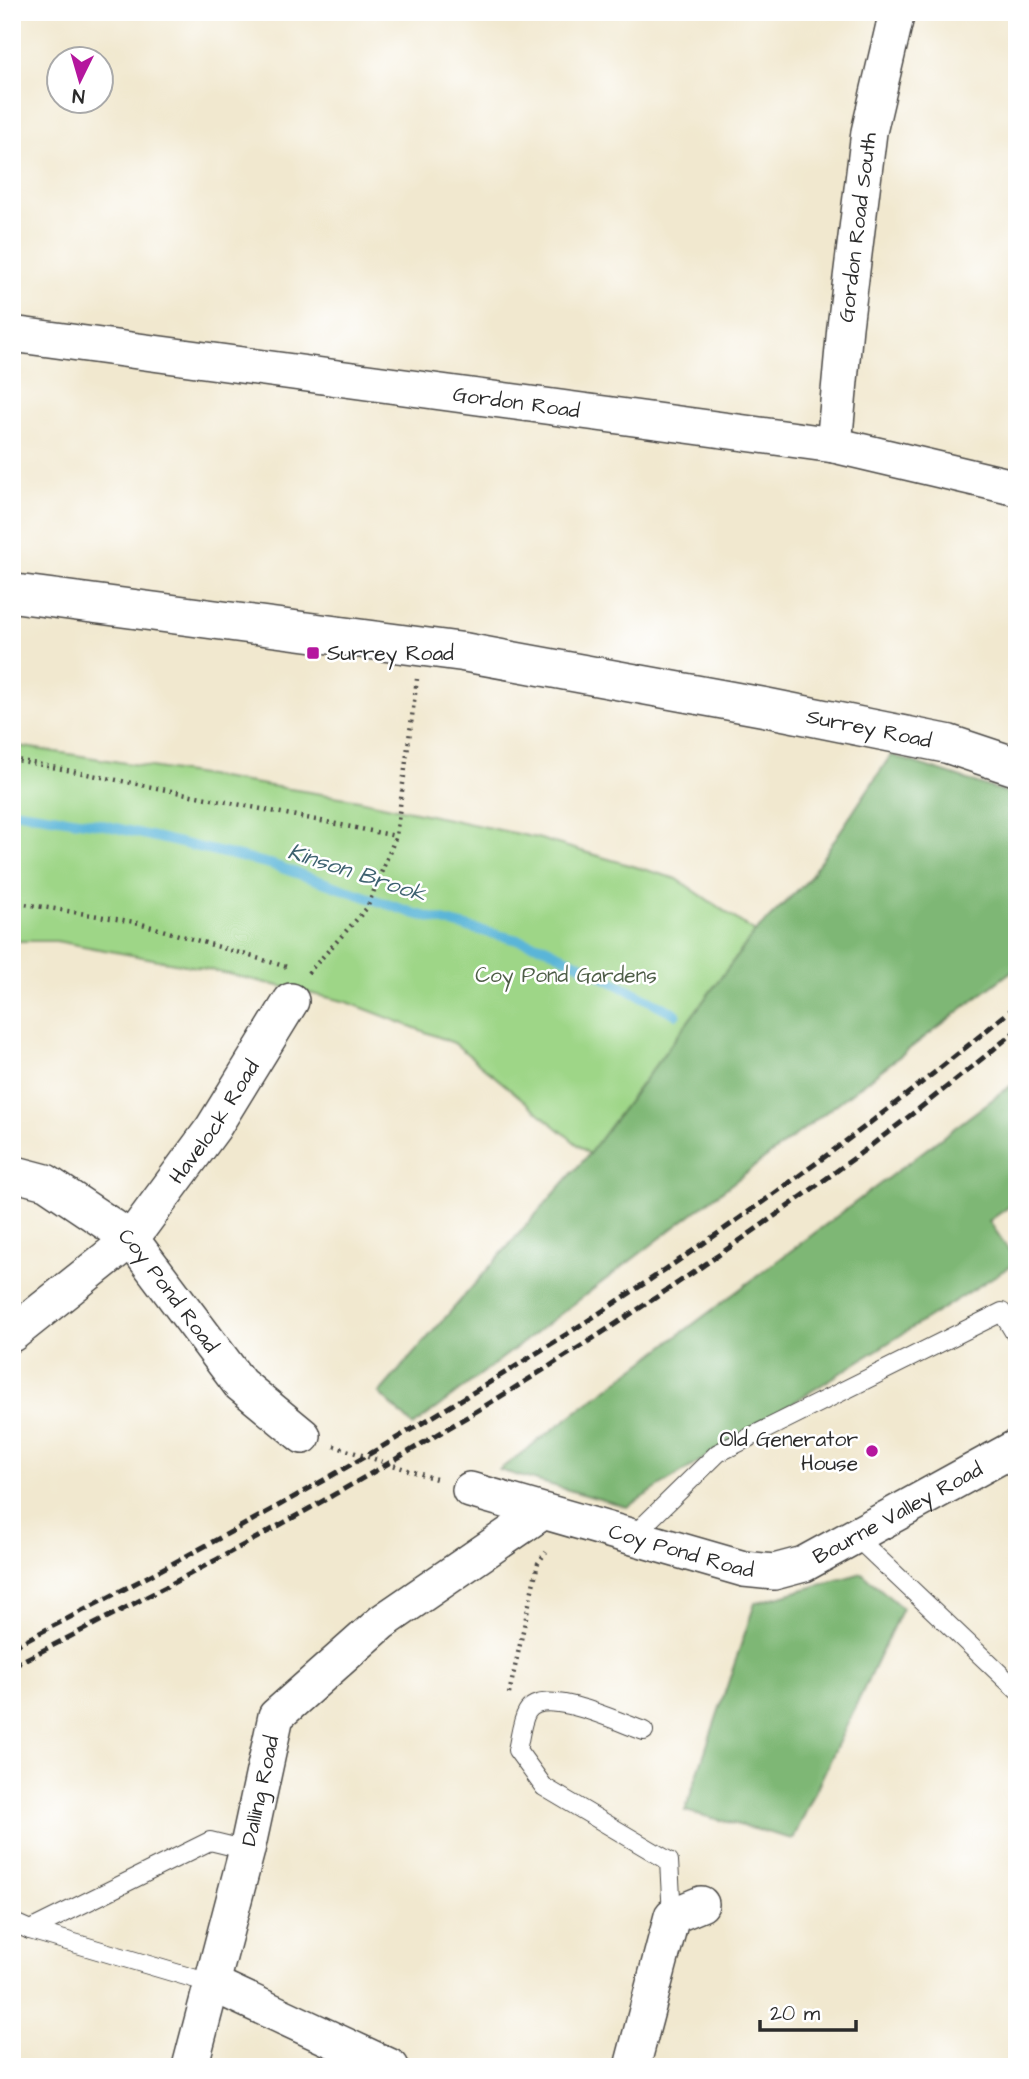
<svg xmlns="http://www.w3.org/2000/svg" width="1029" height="2079" font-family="'Architects Daughter',sans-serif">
<rect width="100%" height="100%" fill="#fff"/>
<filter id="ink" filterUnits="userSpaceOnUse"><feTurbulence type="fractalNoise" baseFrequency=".0143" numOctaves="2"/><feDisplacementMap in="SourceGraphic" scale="14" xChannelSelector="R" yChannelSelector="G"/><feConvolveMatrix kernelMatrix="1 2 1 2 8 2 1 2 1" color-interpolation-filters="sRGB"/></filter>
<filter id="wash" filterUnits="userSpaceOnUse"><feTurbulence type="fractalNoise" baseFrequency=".00686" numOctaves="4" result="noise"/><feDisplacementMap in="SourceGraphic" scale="28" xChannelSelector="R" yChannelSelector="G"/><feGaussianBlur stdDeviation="1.57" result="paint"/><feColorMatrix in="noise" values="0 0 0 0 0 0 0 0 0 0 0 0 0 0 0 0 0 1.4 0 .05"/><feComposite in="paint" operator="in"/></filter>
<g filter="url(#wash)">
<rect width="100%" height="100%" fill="#f1e8cf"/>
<polygon fill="#9ed687" stroke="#648059" stroke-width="2" points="12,745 359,800 537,838 677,879 755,932 589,1154 454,1043 347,1002 207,969 56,941 12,941"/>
<g fill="#7eb774" stroke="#547150" stroke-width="2">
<polygon points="891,755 1017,796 1017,967 413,1426 379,1393 589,1154 755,932 807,881"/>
<polygon points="1017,1081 1017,1201 989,1221 1017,1262 627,1507 499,1470"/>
<polygon points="862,1573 902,1608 793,1839 685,1811 755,1603"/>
</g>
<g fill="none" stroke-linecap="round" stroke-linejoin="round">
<polyline stroke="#5ab5d8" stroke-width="10" points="12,811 99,824 270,864 416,914 545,947 676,1014"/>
</g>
</g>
<g filter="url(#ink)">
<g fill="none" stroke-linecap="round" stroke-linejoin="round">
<g stroke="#494744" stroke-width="20">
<g id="service">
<polyline points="632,1537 718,1453 1002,1312 1017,1337"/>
<polyline points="856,1537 1017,1690"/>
<path d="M644,1731C620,1723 543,1685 527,1712C521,1722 520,1739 517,1750L544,1787L669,1861L672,1916"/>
<polyline points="12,1922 30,1930 213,1984"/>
<polyline points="30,1930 210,1841 247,1850"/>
</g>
</g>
<g stroke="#494744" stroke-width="38">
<g id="minor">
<path id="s1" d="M12,334L834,445L1017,488"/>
<path id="s2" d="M834,445L845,327L869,132L897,12"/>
<path id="s3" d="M12,1173L46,1182L131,1239L240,1384L303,1436"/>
<path id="s4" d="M12,1334L131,1239L213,1128L291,1001"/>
<path id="s5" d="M470,1490L744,1569L774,1572L804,1564L1017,1447"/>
<polyline points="213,1984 391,2067"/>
<path id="s6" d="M190,2067L247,1850L276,1716L382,1622L542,1512"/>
<polyline points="632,2067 672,1916 701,1904"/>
</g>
</g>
<g stroke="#494744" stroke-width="41">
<g id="tertiary">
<path id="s7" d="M12,593L463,652L764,707L948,744L1017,767"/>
</g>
</g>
<g stroke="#494744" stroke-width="4.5" stroke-dasharray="2 5" stroke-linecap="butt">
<polyline points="12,759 396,836"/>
<polyline points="12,902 135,922 287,967"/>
<polyline points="308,973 367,908 396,836 417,679"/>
<polyline points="334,1446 439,1480"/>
<polyline points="509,1694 538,1563 546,1552"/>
</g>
<use href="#service" stroke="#fff" stroke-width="18"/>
<use href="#minor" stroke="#fff" stroke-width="35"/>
<use href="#tertiary" stroke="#fff" stroke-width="38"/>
<g stroke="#2b2b2b" stroke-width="5" stroke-dasharray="10 5" stroke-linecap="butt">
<path d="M12,1647C371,1465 708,1265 1017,1005"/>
<path d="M12,1666C367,1488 711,1284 1017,1030"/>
</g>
</g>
</g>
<g fill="#b5179e" stroke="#fff" stroke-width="2.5">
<rect x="306" y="646" width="14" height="14" rx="3.5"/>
<circle cx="872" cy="1451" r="7"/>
</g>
<g text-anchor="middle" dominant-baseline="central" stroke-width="5" stroke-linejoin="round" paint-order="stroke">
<g font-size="21" fill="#2b2b2b" stroke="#fff">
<text stroke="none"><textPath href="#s2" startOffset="219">Gordon Road South</textPath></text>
<text stroke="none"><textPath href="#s1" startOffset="509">Gordon Road</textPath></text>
<text stroke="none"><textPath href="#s7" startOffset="868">Surrey Road</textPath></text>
<text stroke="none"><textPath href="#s4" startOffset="296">Havelock Road</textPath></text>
<text stroke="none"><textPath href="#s3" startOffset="201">Coy Pond Road</textPath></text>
<text stroke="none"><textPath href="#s5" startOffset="453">Bourne Valley Road</textPath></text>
<text stroke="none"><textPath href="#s5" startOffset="220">Coy Pond Road</textPath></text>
<text stroke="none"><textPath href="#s6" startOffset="285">Dalling Road</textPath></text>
</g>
<g font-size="21" fill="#2b2b2b" stroke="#fff" text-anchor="start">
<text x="327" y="653">Surrey Road</text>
<text x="858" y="1439" text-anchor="end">Old Generator<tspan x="858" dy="24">House</tspan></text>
</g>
<g font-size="21" fill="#4e5e47" stroke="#fff">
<text x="566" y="975">Coy Pond Gardens</text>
</g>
<g font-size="23" font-style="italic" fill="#3e6270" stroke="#fff">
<text transform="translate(357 873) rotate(18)">Kinson Brook</text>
</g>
</g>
<rect width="1029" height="2079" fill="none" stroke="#fff" stroke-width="42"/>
<g transform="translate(80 80) rotate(185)"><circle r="33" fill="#ffffff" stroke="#aaaaaa" stroke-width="2"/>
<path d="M0-5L12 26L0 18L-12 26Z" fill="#b5179e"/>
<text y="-10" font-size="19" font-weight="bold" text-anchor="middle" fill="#2b2b2b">N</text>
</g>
<path d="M760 2020v10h96v-10" fill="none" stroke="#2b2b2b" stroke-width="3.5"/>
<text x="770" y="2020" font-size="21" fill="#2b2b2b" stroke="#ffffff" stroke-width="5" paint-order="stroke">20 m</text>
</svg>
